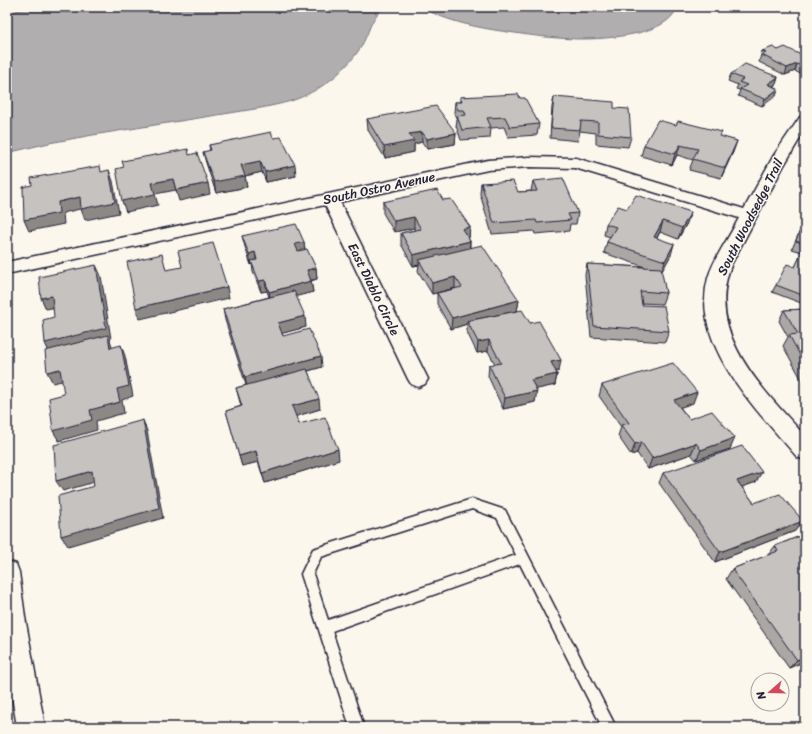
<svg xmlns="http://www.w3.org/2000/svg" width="812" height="734" font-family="Sriracha,sans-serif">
<rect width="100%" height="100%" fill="#fbf7ec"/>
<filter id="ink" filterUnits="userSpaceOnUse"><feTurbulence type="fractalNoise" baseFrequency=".025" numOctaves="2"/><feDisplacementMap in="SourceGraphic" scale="8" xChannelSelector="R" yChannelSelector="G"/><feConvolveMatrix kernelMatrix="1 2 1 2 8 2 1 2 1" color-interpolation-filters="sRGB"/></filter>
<g filter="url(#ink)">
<g fill="#b1aeb0" stroke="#787681">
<path d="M33,7H383C369,22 370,31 361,47C345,72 319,92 291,101C281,104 270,106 261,108L93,135L49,143L7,153V13Z"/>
<path d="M421,7H677C672,23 653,29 638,33C593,43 554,39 508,32C479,28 447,22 421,7Z"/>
</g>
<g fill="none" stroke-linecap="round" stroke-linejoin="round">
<g stroke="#22223b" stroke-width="3">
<path id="service" d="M472,499L505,510L616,727H602L520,564L332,631L364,727H350L301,574L313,549ZM472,509L497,518L516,555L328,620L313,574L321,557Z"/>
</g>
<g stroke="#22223b" stroke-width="3">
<g id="minor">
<path d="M805,116V130L783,167L732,263C703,333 762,388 805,436V460L797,457C758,411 690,345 708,278C714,257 729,238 739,218L575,168L529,167L488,170L340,202L428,379L425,384L418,387L411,384L408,379L325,205L7,274V262L488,160L529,157L576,158L744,209L774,155L800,117Z"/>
<polygon points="7,561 16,564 19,572 25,617 45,727 17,727 7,666"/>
</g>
</g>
<use href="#service" fill="#fbf7ec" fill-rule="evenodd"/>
<use href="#minor" fill="#fbf7ec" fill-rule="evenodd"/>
</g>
<g fill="#aaa7a5" stroke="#22223b">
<polygon points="778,50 799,54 805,51 805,75 804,76 795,71 785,75 759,62 762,51"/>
<polygon points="731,74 778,77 776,84 773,86 778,89 776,96 762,106 738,96 740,90 736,89 738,85 728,81"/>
<polygon points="460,97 520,98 539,124 537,135 508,137 504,127 491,128 490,138 461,140 456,126 457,120 454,113 455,102 460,102"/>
<polygon points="554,97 614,108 631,137 628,147 596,144 596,133 580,131 578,141 550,138 552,107"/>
<polygon points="367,119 456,133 455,144 427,149 422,142 414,144 414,152 385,158 368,130"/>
<polygon points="720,137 737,141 733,152 721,178 689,170 693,160 677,155 672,165 641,156 644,145"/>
<polygon points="273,138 296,176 266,182 262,172 245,176 247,187 216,193 206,163 203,152 210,151 209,145"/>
<polygon points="533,181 578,213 576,224 570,224 569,231 535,234 534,231 492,234 480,194 481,183 518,192 531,191"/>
<polygon points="443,200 470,227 469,238 468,238 470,241 470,248 519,300 517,311 559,371 556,372 557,374 555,385 536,389 535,402 503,409 488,376 489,365 495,364 488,351 477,353 467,332 467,324 451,329 437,304 437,293 455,288 432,294 418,271 419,265 413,266 401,244 401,233 415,230 414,228 394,232 383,213 383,202"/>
<polygon points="627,209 687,223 678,239 660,232 657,238 671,255 661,272 666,293 662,304 642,303 642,305 669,331 665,342 591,337 585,275 587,264 645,267 604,253 607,242 610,237 604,235 606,224"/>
<polygon points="804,221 805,222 805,299 804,298 801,303 772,292 776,285 795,267 802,252 792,249"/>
<polygon points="242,236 304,242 305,249 316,268 317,279 311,281 313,292 296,296 306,327 282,333 283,336 322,367 308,371 320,409 296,416 299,424 339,460 265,483 258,462 242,466 226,411 241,406 236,388 246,385 225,320 223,309 269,297 267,291 261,292 253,272 252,264 251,265 245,247"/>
<polygon points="805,309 805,381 803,382 783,346 788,337 779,321 784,310"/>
<polygon points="602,385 693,403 680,407 689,419 730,449 696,460 691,454 648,469 637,453 631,455 618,436 621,427 599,396"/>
<polygon points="663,473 756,482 742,487 754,503 795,531 715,562 659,483"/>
<polygon points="805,534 805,661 789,668 726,579 732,569 768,555 775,546"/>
</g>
<g fill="#8b8886" stroke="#22223b">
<polygon points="797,64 795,71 785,75 787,68"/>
<polygon points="778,77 776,84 765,92 768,84"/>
<polygon points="778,89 776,96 762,106 765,99"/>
<polygon points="422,132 422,142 414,144 414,152 385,158 384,147 409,134"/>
<polygon points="456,133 455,144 427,149 427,139"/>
<polygon points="737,141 733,152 721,178 725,168"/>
<polygon points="680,145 677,155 672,165 675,154"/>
<polygon points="260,161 262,172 245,176 247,187 216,193 214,182 241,165"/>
<polygon points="295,165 296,176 266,182 265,172"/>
<polygon points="109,170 113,181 119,213 85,220 81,209"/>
<polygon points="173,179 176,190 155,194 158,205 126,212 122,201 152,183"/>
<polygon points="208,183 210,194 179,201 176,190"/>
<polygon points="80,197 84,208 63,213 64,224 29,231 24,220 58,202"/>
<polygon points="691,212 687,223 678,239 682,228"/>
<polygon points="414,217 414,228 394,232 394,221"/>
<polygon points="663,221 660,232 651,248 654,237"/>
<polygon points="470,227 469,238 461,240 462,229"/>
<polygon points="470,241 469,252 419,260 419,265 413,266 413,255"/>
<polygon points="304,242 305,253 297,255 295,244"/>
<polygon points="674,244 671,255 661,273 665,261"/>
<polygon points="255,252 257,263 251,261 252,264 251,265 249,254"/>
<polygon points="96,265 101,276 111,339 110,340 112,346 115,359 50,354 45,343"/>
<polygon points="316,268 317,279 308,281 307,270"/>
<polygon points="455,277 455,288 432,294 432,283"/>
<polygon points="265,280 267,291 261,292 259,281"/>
<polygon points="311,281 313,292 271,303 269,292"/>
<polygon points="227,287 229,298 140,319 136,308"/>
<polygon points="52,296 57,307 46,309 41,298"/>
<polygon points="519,300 517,311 467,321 467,324 451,329 452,318"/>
<polygon points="305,316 306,327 280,334 278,323"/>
<polygon points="489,340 488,351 477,353 478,342"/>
<polygon points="121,345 125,356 133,396 122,400 124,413 96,421 97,430 59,441 53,431 90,410 117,389"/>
<polygon points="321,356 322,367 247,388 245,377"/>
<polygon points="561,360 559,371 548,373 551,362"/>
<polygon points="60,369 66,380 53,383 47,372"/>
<polygon points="557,374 555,385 529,391 531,380"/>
<polygon points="537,391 535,402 503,409 505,398"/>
<polygon points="697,392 693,403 670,411 674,400"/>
<polygon points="319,399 320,409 294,417 292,406"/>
<polygon points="143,420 147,431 163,518 68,546 61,536"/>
<polygon points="735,438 730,449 696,460 701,450"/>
<polygon points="641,442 637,453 631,455 635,444"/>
<polygon points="696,443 691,454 648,469 652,458"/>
<polygon points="338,449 339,460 265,483 262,473"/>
<polygon points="256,451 258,462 242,466 239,456"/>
<polygon points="92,471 98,481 63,491 56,481"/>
<polygon points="762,472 756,482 731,491 737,481"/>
<polygon points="803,521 795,531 715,562 720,552"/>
<polygon points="805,656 805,661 789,668 797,660"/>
</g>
<g fill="#c6c2c0" stroke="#22223b">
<polygon points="773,47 778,50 785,47 799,54 805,51 805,68 797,64 787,68 762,55 766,53 762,51"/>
<polygon points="745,64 778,77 768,84 778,89 765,99 740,89 747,85 739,82 743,79 731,74"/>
<polygon points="518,94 520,98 525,98 539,124 510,127 505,117 487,118 491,127 462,130 457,116 466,115 464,110 458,110 455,102 462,102 460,97"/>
<polygon points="554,97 614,102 614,108 629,109 631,137 598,134 598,122 581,121 580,130 551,128"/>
<polygon points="436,106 456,133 427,139 422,132 409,134 414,141 384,147 367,119"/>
<polygon points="658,120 676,125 678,121 722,132 720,136 737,141 725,168 693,159 698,149 680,145 675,154 644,145"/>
<polygon points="271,132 273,138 281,137 295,165 265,172 260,161 241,165 245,176 214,182 203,152 211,150 209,145"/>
<polygon points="188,149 189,155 197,153 208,183 176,190 173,179 152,183 155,194 122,201 116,169 124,167 122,161"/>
<polygon points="100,166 101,172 109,170 115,202 81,209 80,197 58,202 59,213 24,220 23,187 32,185 31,178"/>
<polygon points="563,178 578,213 568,214 571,220 537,223 536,220 494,223 481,183 513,181 518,192 537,191 533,181"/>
<polygon points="437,190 443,200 451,199 470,227 462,229 470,241 413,255 401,233 421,229 414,217 394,221 383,202"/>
<polygon points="636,195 691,212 682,228 663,221 654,237 674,244 665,261 607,242 616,227 606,224 618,206 627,209"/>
<polygon points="804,221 805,222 805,244 796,241"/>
<polygon points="296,224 304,242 295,244 298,251 307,249 316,268 307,270 311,281 269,292 265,280 259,281 251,261 257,260 255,252 249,254 242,236"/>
<polygon points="213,243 227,287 136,308 127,262 162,254 166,270 182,267 178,251"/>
<polygon points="482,245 519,300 452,318 437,293 462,287 455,277 432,283 419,260"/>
<polygon points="803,250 805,251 805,296 776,285 787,264 795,267"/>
<polygon points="587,264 661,268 666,293 640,291 642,305 664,306 669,331 594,326"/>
<polygon points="96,265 106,328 45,343 43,320 54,317 52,296 41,298 39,277"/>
<polygon points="294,291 305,316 278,323 283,336 309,329 321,356 245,377 223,309"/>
<polygon points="805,309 805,364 789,335 798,334 784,310"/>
<polygon points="522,310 530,323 539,321 561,360 551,362 557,374 531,380 537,391 505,398 489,365 501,363 489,340 478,342 467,321"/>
<polygon points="108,335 110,348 121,345 129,386 117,389 120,402 90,410 92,420 53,431 49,398 64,394 60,369 47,372 45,351"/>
<polygon points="673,363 697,392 674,400 689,419 712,411 735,438 701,450 696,443 652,458 641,442 635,444 621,425 629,423 602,385"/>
<polygon points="307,369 319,399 292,406 299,424 325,417 338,449 262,473 256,451 239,456 226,411 242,406 236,388"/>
<polygon points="143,420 159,508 61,536 58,496 94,486 92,471 56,481 54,445"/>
<polygon points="742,446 762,472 737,481 754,503 780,494 803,521 720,552 663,473"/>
<polygon points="805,534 805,656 797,660 732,569 778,551 775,546"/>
</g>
</g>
<g text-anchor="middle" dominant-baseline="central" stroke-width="3" stroke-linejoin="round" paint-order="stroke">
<g font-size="13" fill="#22223b" stroke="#fbf7ec">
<text transform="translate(379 188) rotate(-12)">South Ostro Avenue</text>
<text transform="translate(750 217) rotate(-63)">South Woodsedge Trail</text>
<text transform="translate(374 289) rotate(64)">East Diablo Circle</text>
</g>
</g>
<rect width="812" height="734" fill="none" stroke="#fbf7ec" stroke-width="24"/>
<rect x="12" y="12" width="788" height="710" fill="none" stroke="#22223b" stroke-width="1.5" filter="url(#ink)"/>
<g transform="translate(770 692) rotate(250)"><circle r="19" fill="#fbf7ec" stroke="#a4a2a5"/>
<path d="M0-3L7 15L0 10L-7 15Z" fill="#d1495b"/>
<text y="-6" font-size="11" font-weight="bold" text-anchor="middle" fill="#22223b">N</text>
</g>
</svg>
